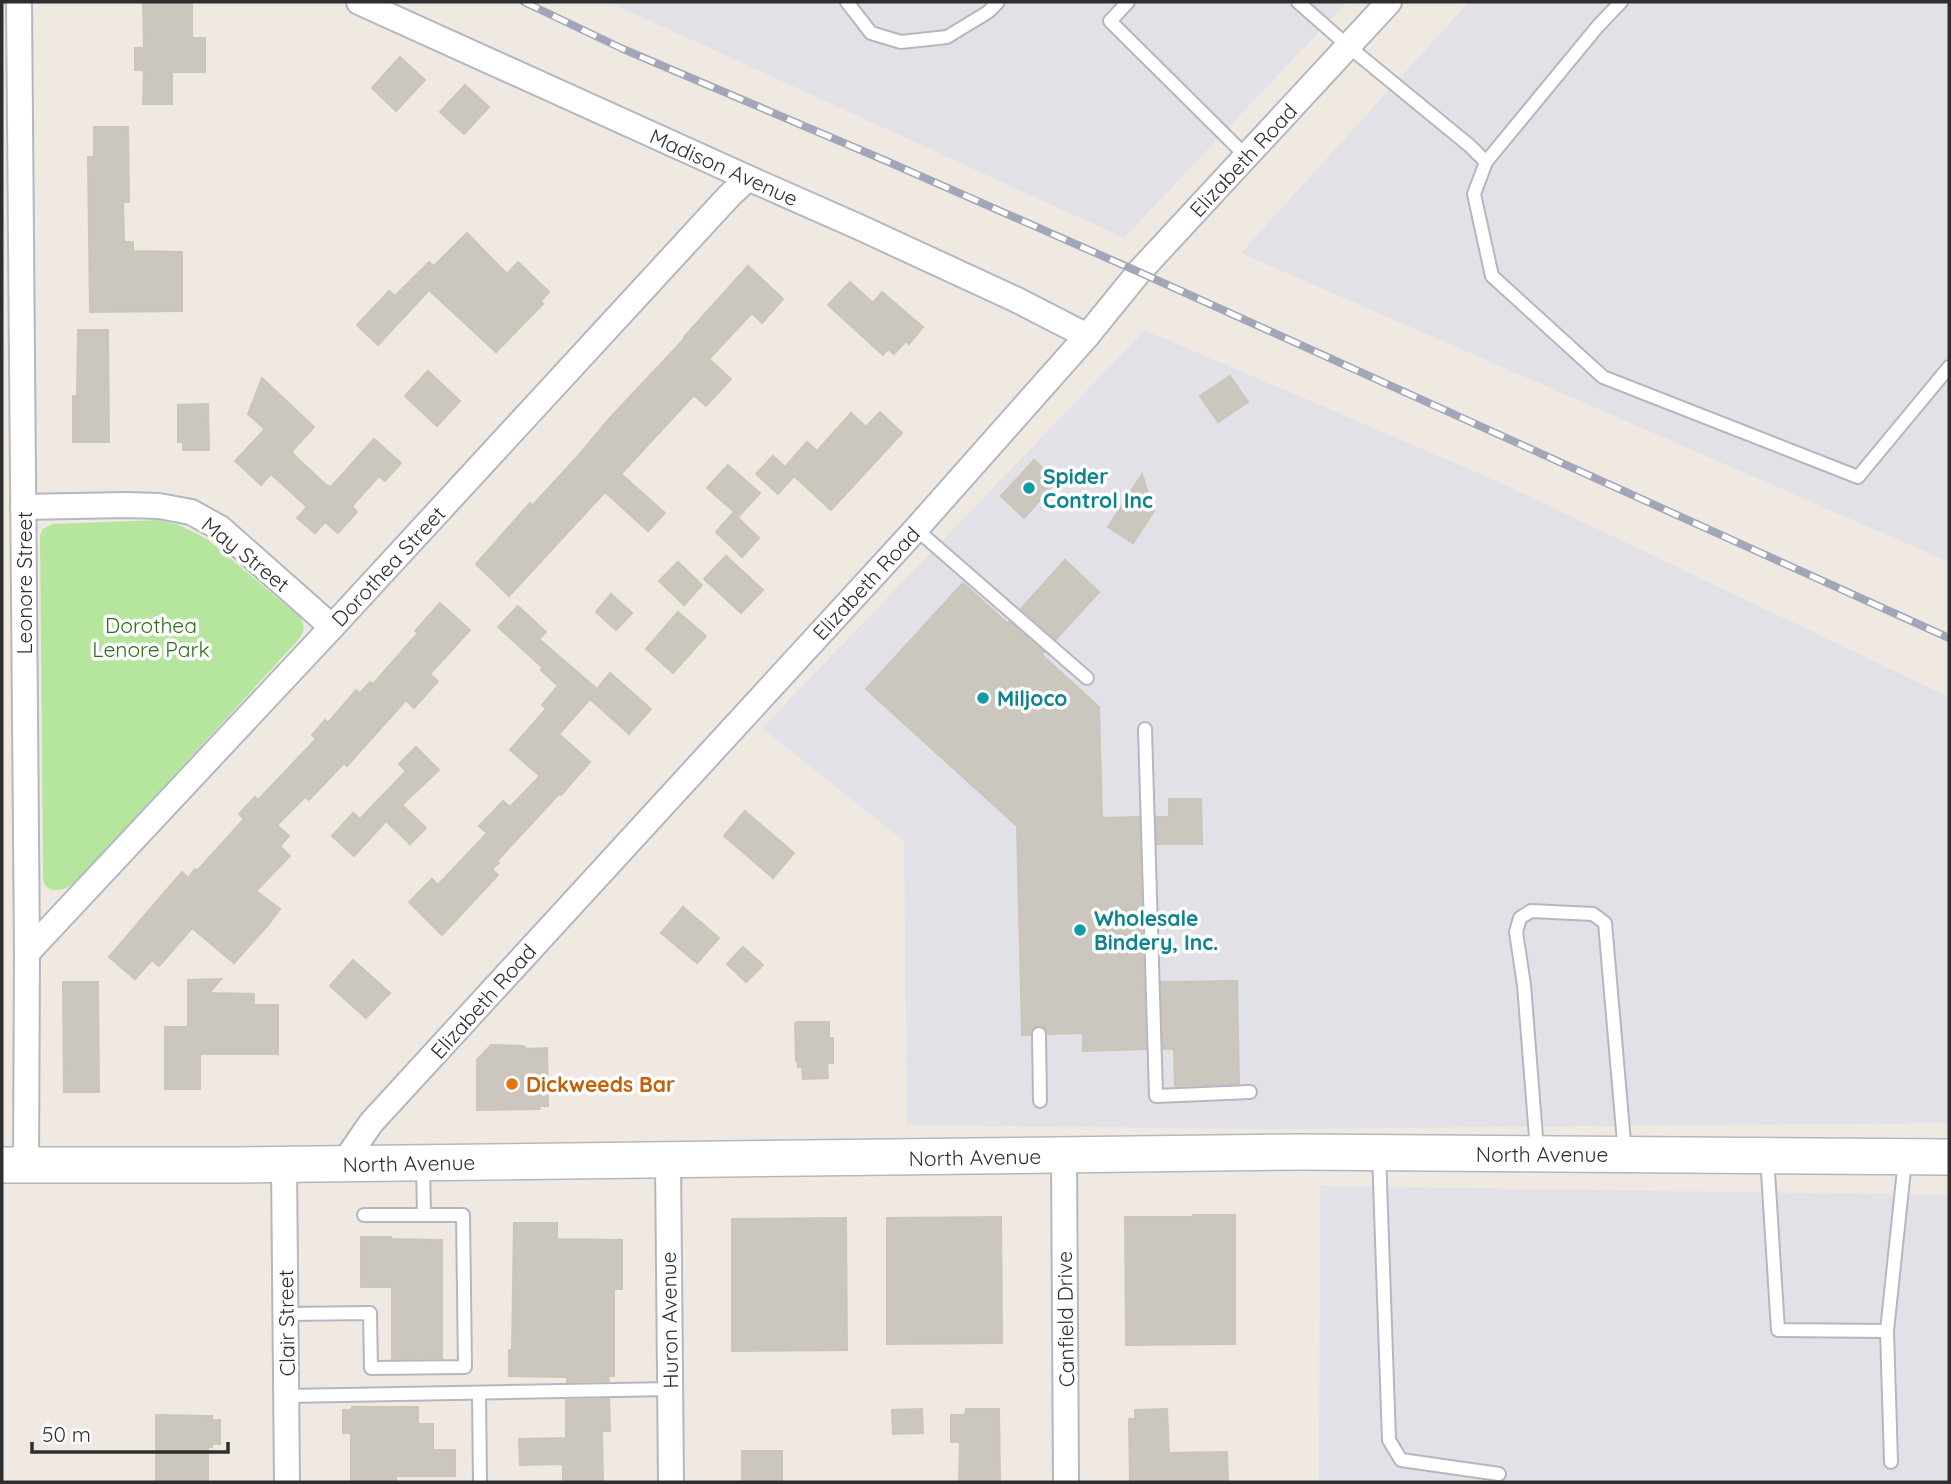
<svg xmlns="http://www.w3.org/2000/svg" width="1951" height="1484" font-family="Quicksand,sans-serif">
<rect width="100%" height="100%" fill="#efe9e1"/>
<g fill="#e3e1e8">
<polygon points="609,2 1347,2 1124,238"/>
<polygon points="1469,2 1949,2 1949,562 1241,253"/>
<polygon points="1145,330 1497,481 1949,697 1949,1123 1280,1129 907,1125 904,841 762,728"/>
<polygon points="1320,1186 1949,1195 1949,1482 1319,1482"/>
</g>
<path fill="#b6e59e" d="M158,520L179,525L207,539L300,617C305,626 305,631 299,639L79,879C72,886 55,896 46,886C42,881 43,874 43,868L40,535L43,529L53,524Z"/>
<g fill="#cbc7bf" stroke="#cbc5ba" stroke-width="2">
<polygon points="143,2 192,2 192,38 205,38 205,72 172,72 172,104 143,104 144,70 135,70 135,48 144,48"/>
<polygon points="400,57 425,80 396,111 372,88"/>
<polygon points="465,85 489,107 464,134 440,112"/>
<polygon points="94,127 128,127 129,202 123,202 124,242 133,242 133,251 182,252 182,311 90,312 88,157 94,157"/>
<polygon points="467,233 507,274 518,262 549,292 541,301 543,304 496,352 429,290 378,345 357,325 389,291 395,296 429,262 434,266"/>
<polygon points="748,266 783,299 762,323 752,313 709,359 731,379 706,406 694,395 621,474 665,513 648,531 605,492 509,596 476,564 530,503 532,506 578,456 609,419 685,338 684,337"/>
<polygon points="850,282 873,303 882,292 923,327 909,344 906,341 894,354 888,349 883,355 828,305"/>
<polygon points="78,330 108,330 109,442 73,442 73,396 77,396"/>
<polygon points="428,371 460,401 437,426 405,396"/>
<polygon points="1230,376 1248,402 1218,422 1200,396"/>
<polygon points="262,378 314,427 291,452 326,485 331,487 374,439 401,463 385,481 379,476 352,506 357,512 338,533 325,522 315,533 297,518 307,507 271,474 261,485 235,461 265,429 248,414"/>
<polygon points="208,404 209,450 183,450 183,442 178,442 178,405"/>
<polygon points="880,412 902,433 831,510 794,476 778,494 756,474 773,456 785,467 807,442 817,451 851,413 866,427"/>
<polygon points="1034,460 1057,481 1024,518 1001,496"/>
<polygon points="728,465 760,493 739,516 707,488"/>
<polygon points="1142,474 1154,511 1133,543 1108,527"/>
<polygon points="733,513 759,538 742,557 716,532"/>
<polygon points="726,556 763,590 741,613 704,579"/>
<polygon points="1065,560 1099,592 1056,639 1021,609"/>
<polygon points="678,562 702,585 684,605 659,581"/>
<polygon points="963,583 1008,624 1009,622 1044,652 1042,655 1099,707 1102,818 1139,817 1146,1049 1083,1051 1083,1033 1048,1034 1046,1029 1040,1025 1034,1027 1030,1035 1022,1035 1017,826 866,689"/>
<polygon points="611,594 632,613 616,630 596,612"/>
<polygon points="440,603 470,630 430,674 438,681 414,708 406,700 347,766 344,763 309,800 305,797 277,825 289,836 280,846 290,856 256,891 280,909 268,925 234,963 192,928 159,966 152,960 135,979 109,957 182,872 188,878 195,869 197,871 244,819 239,814 255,797 258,800 316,739 312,735 325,720 328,723 356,690 360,693 370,682 373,684 418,633 415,631"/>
<polygon points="518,606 546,632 539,639 597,689 610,673 651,709 629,734 590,699 559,734 590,762 561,795 559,794 497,861 499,863 492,869 498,875 442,935 409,902 432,879 438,885 487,833 479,826 503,801 510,807 540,776 510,750 546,709 542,705 558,686 541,670 543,668 498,627"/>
<polygon points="678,612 706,636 673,673 646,649"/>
<polygon points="416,747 439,770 402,805 426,828 410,844 386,821 354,856 332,836 353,813 360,819 406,771 399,764"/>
<polygon points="1169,799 1201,799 1202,844 1157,844 1156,817 1169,817"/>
<polygon points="745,811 794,853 773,878 724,836"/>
<polygon points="683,907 719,938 697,963 661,933"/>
<polygon points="743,947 763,965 746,982 727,964"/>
<polygon points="353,960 390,993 366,1018 330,986"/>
<polygon points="221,979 209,993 254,994 254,1005 278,1005 278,1054 200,1054 200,1089 165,1089 165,1027 188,1027 188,980"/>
<polygon points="1237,981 1239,1084 1175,1086 1174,1049 1163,1049 1161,982"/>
<polygon points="63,982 98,982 99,1092 64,1092"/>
<polygon points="798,1022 829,1022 829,1038 833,1038 833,1063 827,1063 828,1078 803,1079 802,1067 798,1067 798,1061 796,1061 795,1023"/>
<polygon points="491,1045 523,1046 527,1049 547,1048 548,1106 539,1106 540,1109 477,1110 477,1060"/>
<polygon points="1193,1215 1235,1215 1235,1344 1126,1345 1125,1217 1193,1217"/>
<polygon points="1001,1217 1002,1343 887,1344 887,1218"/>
<polygon points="846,1218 847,1350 732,1351 732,1219"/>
<polygon points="514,1223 557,1223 557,1239 622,1240 622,1289 614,1289 614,1376 608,1376 609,1381 567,1382 567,1377 509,1376 509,1350 512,1350"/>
<polygon points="361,1237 391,1237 392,1239 442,1240 442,1358 392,1359 392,1287 361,1287"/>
<polygon points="609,1399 610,1431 602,1431 603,1482 563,1482 563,1464 520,1465 519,1439 566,1438 566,1400"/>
<polygon points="352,1407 418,1407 418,1424 433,1424 433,1450 455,1450 455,1476 396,1476 396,1482 351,1482 351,1433 343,1433 343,1410 351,1410"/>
<polygon points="922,1409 923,1433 893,1434 892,1410"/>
<polygon points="966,1409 999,1409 1000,1482 959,1482 960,1442 951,1442 951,1415 965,1415"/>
<polygon points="1167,1409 1169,1453 1227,1452 1228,1481 1130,1482 1129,1419 1135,1419 1135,1410"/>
<polygon points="156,1415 212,1416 212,1420 220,1420 220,1444 212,1444 212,1447 208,1447 208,1482 156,1482"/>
<rect x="742" y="1451" width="40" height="31"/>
</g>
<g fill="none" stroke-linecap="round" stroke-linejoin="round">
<g stroke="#b4b7c1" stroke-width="16">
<g id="service">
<polyline points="847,2 871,33 901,42 947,37 988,12 998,2"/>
<polyline points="1128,2 1110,21 1246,156"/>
<polyline points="1298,2 1348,46 1470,146 1486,162 1474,194 1492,276 1603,377 1858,477 1949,367"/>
<polyline points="1486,162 1598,26 1621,2"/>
<polyline points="916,529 1087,678"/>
<polyline points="1145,729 1156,1096 1250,1092"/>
<polyline points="1039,1034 1040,1101"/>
<polyline points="1537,1150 1524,985 1516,932 1520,918 1531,911 1593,914 1605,923 1625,1154"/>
<polyline points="1379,1153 1389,1440 1401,1460 1499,1474"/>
<polyline points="1767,1156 1778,1330 1887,1331 1905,1160"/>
<polyline points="423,1166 424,1215"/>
<polyline points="286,1314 370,1313 371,1368 465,1367 463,1215 364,1215"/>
<polyline points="1887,1331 1891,1462"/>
<polyline points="479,1393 480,1482"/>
<polyline points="287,1396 670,1389"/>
</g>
</g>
<g stroke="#b4b7c1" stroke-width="28">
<g id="minor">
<polyline points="19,2 27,953 26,1165"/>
<polyline points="359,2 748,178 859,227 1015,299 1087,336"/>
<polyline points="23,507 125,505 159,506 191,512 220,528 332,627"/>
<polyline points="27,953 332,627 729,196 748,178"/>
<polyline points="1064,1156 1066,1482"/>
<polyline points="668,1159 671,1482"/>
<polyline points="284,1164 287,1482"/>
<polyline points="343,1164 371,1123 916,529 1087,336 1139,272 1389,2"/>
</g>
</g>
<g stroke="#b4b7c1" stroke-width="38">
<polyline id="secondary" points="2,1165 234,1165 1300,1152 1949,1157"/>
</g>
<use href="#service" stroke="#fff" stroke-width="12"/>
<use href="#minor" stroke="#fff" stroke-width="24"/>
<use href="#secondary" stroke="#fff" stroke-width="35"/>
<g stroke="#a3a6b8" stroke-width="8">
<polyline id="rail" points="524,2 623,49 884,160 1139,272 1949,638"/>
</g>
<use href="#rail" stroke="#fff" stroke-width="5" stroke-dasharray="16" stroke-linecap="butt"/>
</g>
<g fill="#0f9aa8" stroke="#fff" stroke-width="2.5">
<circle cx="1029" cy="488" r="7"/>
<circle cx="983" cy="698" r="7"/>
<circle cx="1080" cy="930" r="7"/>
</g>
<circle fill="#e8710a" stroke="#fff" stroke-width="2.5" cx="512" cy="1084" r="7"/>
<g text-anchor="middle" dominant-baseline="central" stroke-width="7" stroke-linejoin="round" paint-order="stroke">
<g font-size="21" fill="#2e2e2e" stroke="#fff">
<text transform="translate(1243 160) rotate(-47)">Elizabeth Road</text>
<text transform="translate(724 167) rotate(24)">Madison Avenue</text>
<text transform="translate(246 554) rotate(39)">May Street</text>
<text transform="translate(388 566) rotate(-47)">Dorothea Street</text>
<text transform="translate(24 583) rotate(-90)">Leonore Street</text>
<text transform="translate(866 583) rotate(-47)">Elizabeth Road</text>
<text transform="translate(483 1001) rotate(-48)">Elizabeth Road</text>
<text x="1542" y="1154">North Avenue</text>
<text transform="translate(975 1157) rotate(-1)">North Avenue</text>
<text transform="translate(409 1163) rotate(-1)">North Avenue</text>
<text transform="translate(1065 1319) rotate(-91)">Canfield Drive</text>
<text transform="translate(669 1320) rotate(-91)">Huron Avenue</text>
<text transform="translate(286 1323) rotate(-91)">Clair Street</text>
</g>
<g font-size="21" font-weight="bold" fill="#0d838f" stroke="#fff" text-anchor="start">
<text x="1043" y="476">Spider<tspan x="1043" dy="24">Control Inc</tspan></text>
<text x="997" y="698">Miljoco</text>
<text x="1094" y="918">Wholesale<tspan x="1094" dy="24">Bindery, Inc.</tspan></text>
</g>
<g font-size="21" fill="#2c6e1b" stroke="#fff">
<text x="151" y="625">Dorothea<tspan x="151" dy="24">Lenore Park</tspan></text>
</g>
<g font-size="21" font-weight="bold" fill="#c56008" stroke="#fff" text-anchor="start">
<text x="526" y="1084">Dickweeds Bar</text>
</g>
</g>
<rect width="1951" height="1484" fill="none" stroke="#2e2e2e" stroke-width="7"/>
<path d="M32 1442v10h196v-10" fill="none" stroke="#2e2e2e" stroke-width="3.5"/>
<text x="42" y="1442" font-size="21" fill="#2e2e2e" stroke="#ffffff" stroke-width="5" paint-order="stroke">50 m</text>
</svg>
